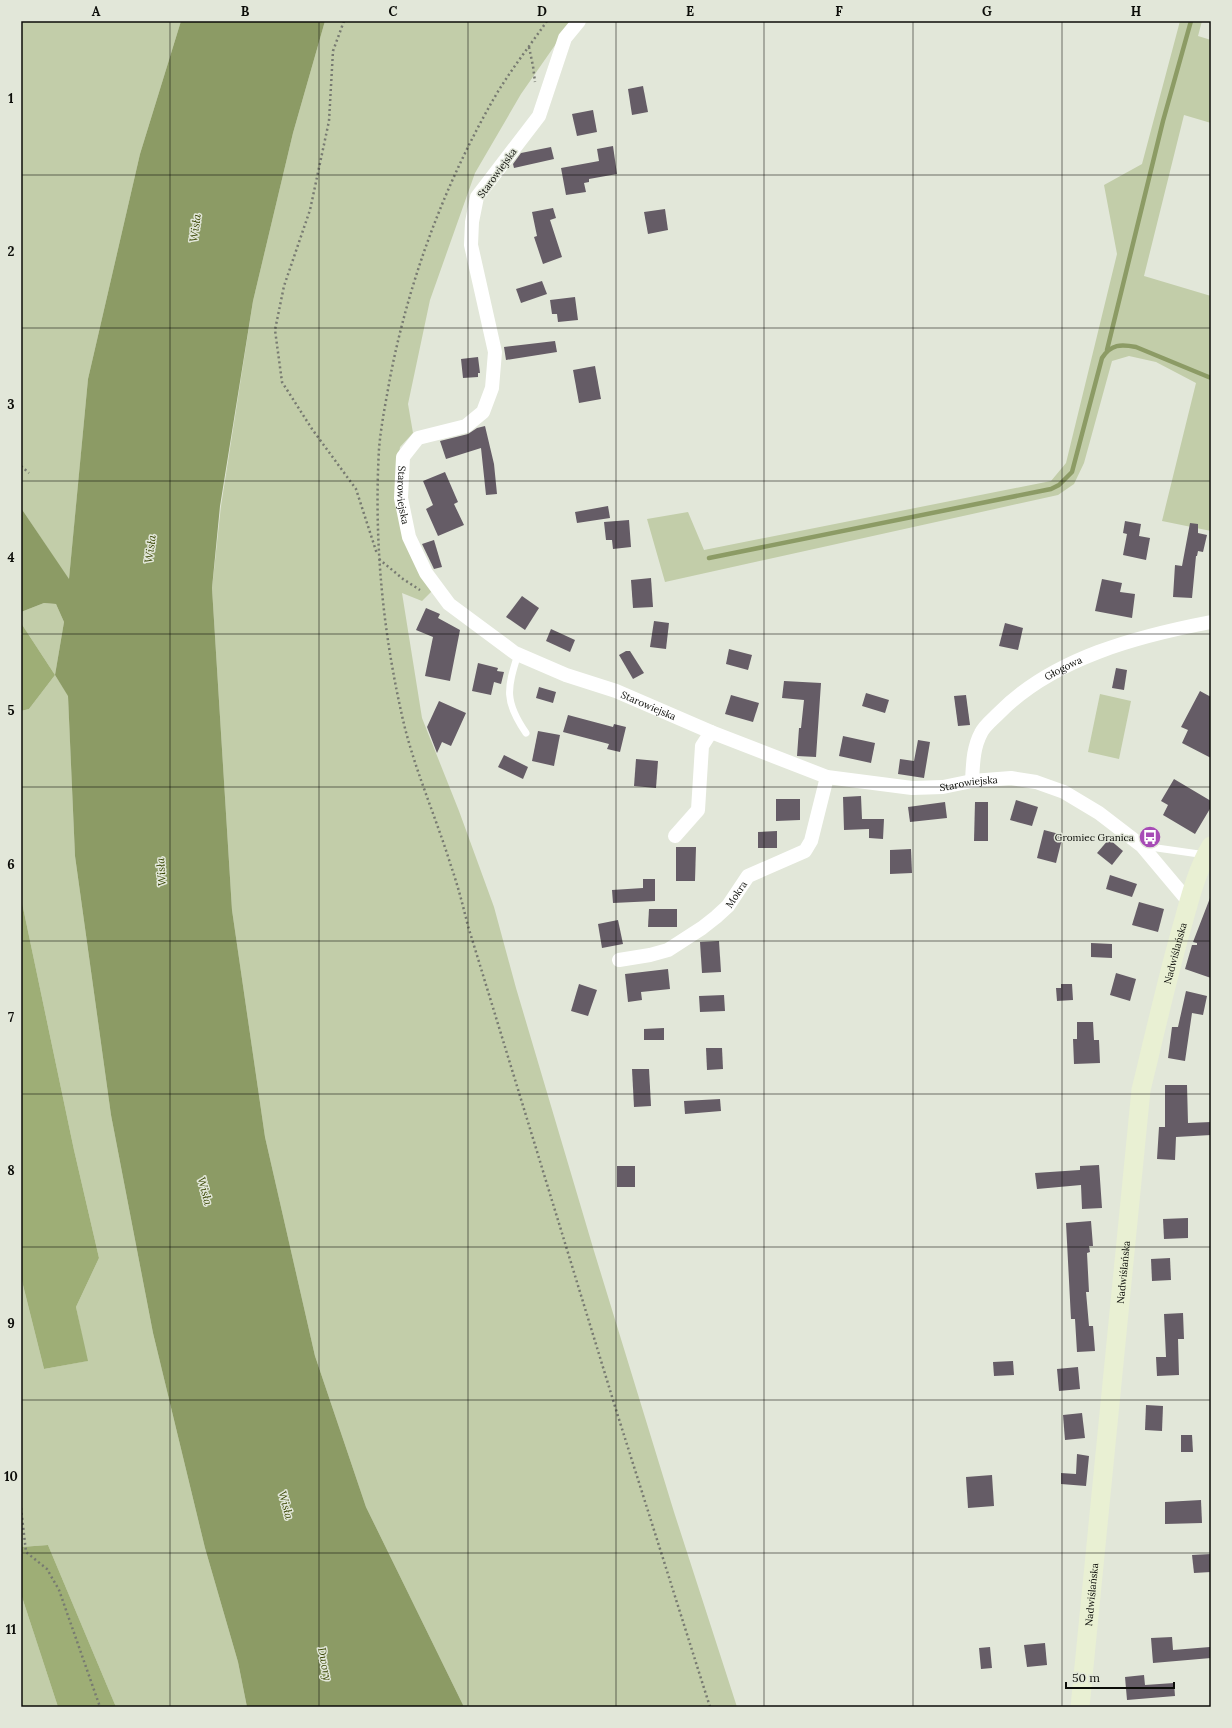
<svg xmlns="http://www.w3.org/2000/svg" width="1232" height="1728" font-family="Lora,serif">
<rect width="100%" height="100%" fill="#e2e7d9"/>
<g fill="#c2cda9">
<polygon points="21,21 181,21 140,154 88,379 69,580 21,508"/>
<polygon points="325,21 574,21 560,38 521,94 475,173 430,300 408,404 413,433 400,447 397,467 397,507 412,559 433,590 422,601 402,593 422,718 459,811 494,907 516,988 594,1251 674,1512 737,1707 464,1707 366,1507 315,1356 265,1137 232,910 212,588 221,506 253,301 293,133"/>
<polygon points="1180,21 1202,21 1198,36 1211,40 1211,123 1184,115 1144,276 1211,296 1211,531 1162,521 1196,383 1156,362 1129,356 1112,361 1084,463 1074,484 1058,495 665,582 647,519 688,512 704,550 1051,481 1066,463 1117,254 1104,185 1142,164"/>
<polygon points="44,603 56,604 64,622 55,675 68,695 75,856 111,1115 153,1333 205,1548 238,1662 247,1707 116,1707 48,1545 21,1547 21,1277 44,1369 87,1361 76,1307 99,1258 74,1150 21,898 21,711 29,709 55,675 21,623 21,612"/>
<polygon points="1100,694 1131,701 1119,759 1088,752"/>
<polygon points="21,1594 58,1707 21,1707"/>
</g>
<g fill="#9eae76">
<polygon points="21,623 55,675 29,709 21,711"/>
<polygon points="21,898 74,1150 99,1258 76,1307 88,1361 44,1369 21,1277"/>
<polygon points="48,1545 116,1707 58,1707 21,1594 21,1547"/>
</g>
<polygon fill="#8c9b65" points="181,21 325,21 293,133 253,301 220,506 212,588 232,910 265,1137 315,1356 366,1507 464,1707 247,1707 238,1662 205,1548 153,1333 111,1115 75,856 68,696 55,675 64,622 56,604 44,603 21,612 21,508 69,579 88,379 140,154"/>
<g fill="none" stroke-linecap="round" stroke-linejoin="round">
<g stroke="#8c9b65" stroke-width="4.5">
<polyline points="1107,350 1163,121 1191,21"/>
<path d="M709,558L1051,489L1059,485L1072,472L1102,358C1111,344 1121,344 1136,347L1211,378"/>
</g>
</g>
<g fill="#655c66">
<polygon points="643,86 648,112 632,115 628,89"/>
<polygon points="593,110 597,132 577,136 572,114"/>
<polygon points="613,146 617,174 589,179 589,182 584,183 586,192 566,195 561,168 599,161 597,149"/>
<polygon points="551,147 554,159 514,168 513,164 521,153"/>
<polygon points="553,208 556,218 550,220 562,257 543,264 534,237 537,236 532,212"/>
<polygon points="665,209 668,230 648,234 644,212"/>
<polygon points="542,281 547,294 521,303 516,289"/>
<polygon points="575,297 578,320 558,322 557,314 552,314 550,300"/>
<polygon points="555,341 557,352 506,360 504,347"/>
<polygon points="478,357 480,373 478,373 478,377 463,378 461,359"/>
<polygon points="595,366 601,399 579,403 573,370"/>
<polygon points="485,426 494,464 497,494 486,495 481,448 446,459 440,441 468,434 477,428"/>
<polygon points="445,472 458,502 454,504 464,525 438,536 426,509 433,505 423,481"/>
<polygon points="608,506 610,518 577,523 575,512"/>
<polygon points="629,520 631,547 613,549 612,540 606,540 604,522"/>
<polygon points="1125,521 1141,524 1139,536 1150,538 1146,560 1123,555 1127,534 1123,533"/>
<polygon points="1190,523 1198,524 1198,533 1207,535 1203,552 1198,551 1197,556 1196,556 1192,598 1173,597 1175,565 1182,566"/>
<polygon points="434,540 442,567 434,569 422,544"/>
<polygon points="651,578 653,607 633,608 631,580"/>
<polygon points="1102,579 1122,583 1120,592 1135,594 1132,618 1095,611"/>
<polygon points="522,596 539,608 525,630 506,617"/>
<polygon points="426,608 440,614 438,618 460,630 450,681 425,676 433,637 416,630"/>
<polygon points="654,621 669,623 666,649 650,647"/>
<polygon points="1005,623 1023,628 1018,650 999,646"/>
<polygon points="551,629 575,640 570,652 546,641"/>
<polygon points="729,649 752,655 748,670 726,664"/>
<polygon points="626,651 630,651 644,673 633,679 619,655"/>
<polygon points="478,663 498,668 497,671 504,672 501,684 494,682 491,695 472,691"/>
<polygon points="1116,668 1127,670 1124,690 1112,688"/>
<polygon points="784,681 821,683 816,757 797,756 799,728 801,728 804,700 782,698"/>
<polygon points="539,687 556,692 553,703 536,698"/>
<polygon points="1200,691 1211,697 1211,758 1182,743 1188,730 1181,727"/>
<polygon points="866,693 889,700 885,713 862,706"/>
<polygon points="731,695 759,703 753,722 725,714"/>
<polygon points="966,695 970,725 958,726 954,696"/>
<polygon points="439,701 466,713 451,746 442,742 437,753 427,727"/>
<polygon points="568,715 613,727 614,724 626,727 620,752 607,749 609,744 563,732"/>
<polygon points="538,731 560,735 554,766 532,761"/>
<polygon points="843,736 875,743 871,763 839,756"/>
<polygon points="918,740 930,742 924,778 898,774 900,759 914,761"/>
<polygon points="504,755 528,767 523,779 498,767"/>
<polygon points="636,759 658,761 656,788 634,786"/>
<polygon points="1174,779 1211,801 1211,807 1195,834 1163,815 1168,805 1161,801"/>
<polygon points="861,796 862,819 884,819 883,839 869,838 869,829 844,830 843,797"/>
<polygon points="776,799 800,799 800,820 776,821"/>
<polygon points="1016,800 1038,807 1032,826 1010,820"/>
<polygon points="945,802 947,818 910,822 908,807"/>
<polygon points="975,802 988,802 988,841 974,841"/>
<polygon points="1044,830 1063,835 1056,863 1037,858"/>
<polygon points="777,831 777,848 758,848 758,832"/>
<polygon points="1109,839 1123,851 1112,865 1097,853"/>
<polygon points="676,847 696,847 695,881 676,881"/>
<polygon points="911,849 912,873 890,874 890,850"/>
<polygon points="1110,875 1137,884 1132,897 1106,889"/>
<polygon points="643,879 655,879 655,901 613,903 612,890 643,888"/>
<polygon points="1210,898 1211,898 1211,978 1185,969 1192,945 1197,945 1197,943 1193,942"/>
<polygon points="1139,902 1164,909 1158,932 1132,925"/>
<polygon points="649,909 677,909 677,927 648,927"/>
<polygon points="618,920 623,944 602,948 598,924"/>
<polygon points="719,941 721,972 702,973 700,942"/>
<polygon points="1091,943 1112,944 1112,958 1091,957"/>
<polygon points="668,969 670,989 641,992 642,1000 628,1002 625,974"/>
<polygon points="1116,973 1136,979 1130,1001 1110,995"/>
<polygon points="579,984 597,990 588,1016 571,1011"/>
<polygon points="1061,984 1072,984 1073,1000 1057,1001 1056,988 1061,988"/>
<polygon points="1186,991 1207,996 1203,1015 1192,1013 1185,1061 1168,1058 1172,1027 1178,1027"/>
<polygon points="724,995 725,1011 700,1012 699,996"/>
<polygon points="1077,1022 1093,1022 1094,1040 1099,1040 1100,1063 1074,1064 1073,1039 1077,1039"/>
<polygon points="664,1028 664,1040 644,1040 644,1029"/>
<polygon points="706,1048 722,1048 723,1069 707,1070"/>
<polygon points="632,1069 649,1069 651,1106 634,1107"/>
<polygon points="1165,1085 1187,1085 1188,1123 1211,1122 1211,1135 1176,1137 1175,1160 1157,1159 1159,1127 1165,1127"/>
<polygon points="720,1099 721,1111 685,1114 684,1101"/>
<polygon points="1099,1165 1102,1208 1082,1209 1081,1185 1037,1189 1035,1173 1080,1170 1080,1166"/>
<rect x="617" y="1166" width="18" height="21"/>
<polygon points="1188,1218 1188,1238 1164,1239 1163,1219"/>
<polygon points="1091,1221 1093,1246 1089,1246 1090,1252 1087,1253 1089,1292 1086,1292 1089,1326 1093,1326 1095,1351 1077,1352 1075,1319 1071,1319 1066,1223"/>
<polygon points="1170,1258 1171,1280 1152,1281 1151,1259"/>
<polygon points="1183,1313 1184,1339 1178,1339 1179,1375 1157,1376 1156,1357 1166,1357 1164,1314"/>
<polygon points="1013,1361 1014,1375 994,1376 993,1362"/>
<polygon points="1078,1367 1080,1389 1059,1391 1057,1369"/>
<polygon points="1146,1405 1163,1406 1162,1431 1145,1430"/>
<polygon points="1082,1413 1085,1438 1065,1440 1063,1415"/>
<polygon points="1181,1435 1192,1435 1193,1452 1181,1452"/>
<polygon points="1077,1454 1089,1456 1086,1486 1061,1484 1061,1473 1076,1474"/>
<polygon points="992,1475 994,1506 968,1508 966,1477"/>
<polygon points="1201,1500 1202,1523 1165,1524 1165,1502"/>
<polygon points="1211,1554 1211,1572 1194,1573 1192,1555"/>
<polygon points="1172,1637 1173,1650 1210,1647 1211,1658 1153,1663 1151,1638"/>
<polygon points="1045,1643 1047,1665 1027,1667 1024,1645"/>
<polygon points="990,1647 992,1668 981,1669 979,1648"/>
<polygon points="1144,1675 1145,1685 1174,1683 1175,1696 1127,1700 1125,1677"/>
</g>
<g fill="none" stroke-linecap="round" stroke-linejoin="round">
<g stroke="#777a71" stroke-width="2.5" stroke-dasharray="2 3" stroke-linecap="butt">
<polyline points="344,21 333,51 329,121 310,210 284,286 275,330 282,382 312,429 356,489 377,554"/>
<path d="M547,21C529,47 509,72 493,100C444,186 409,280 390,378C386,401 381,425 379,449C374,537 382,625 401,711C412,764 435,814 451,866C458,886 463,906 468,926L617,1413L710,1707"/>
<polyline points="529,47 533,66 535,82"/>
<polyline points="21,466 29,473"/>
<polyline points="379,559 403,579 420,590"/>
<polyline points="21,1508 26,1552 47,1569 59,1590 100,1707"/>
</g>
<g stroke="#fff" stroke-width="7">
<path d="M518,654C507,689 504,701 526,733"/>
<polyline points="1143,846 1206,855"/>
</g>
<g stroke="#fff" stroke-width="14">
<path id="s1" d="M579,21L565,38L539,116L477,197L472,222L471,245L495,352L492,388L483,412L466,426L418,438L403,457L401,498L409,537L426,573L449,604L515,653L566,675L616,691L711,732L827,777L912,788L943,787L972,781L1011,778L1036,782L1064,792L1099,813L1142,846L1189,902"/>
<path id="s2" d="M972,781C973,764 973,748 981,733C984,726 993,719 999,713C1053,658 1138,636 1211,622"/>
<polyline points="675,836 698,810 702,746 711,732"/>
<path id="s3" d="M619,960L650,955L668,950L702,928L716,917L728,906L748,876L805,851L811,841L827,777"/>
</g>
<path stroke="#e9f0d3" stroke-width="19" id="s4" d="M1080,1707L1141,1090C1154,1037 1166,983 1181,930C1189,902 1196,871 1211,846"/>
</g>
<path fill="none" stroke="#0c0d09" stroke-width="1" stroke-opacity="0.55" d="M170,21V1707M319,21V1707M468,21V1707M616,21V1707M764,21V1707M913,21V1707M1062,21V1707M21,175H1211M21,328H1211M21,481H1211M21,634H1211M21,787H1211M21,941H1211M21,1094H1211M21,1247H1211M21,1400H1211M21,1553H1211"/>
<defs>
<g id="bus-disc" transform="scale(1.15)"><circle r="9.5" fill="#a74bb6" stroke="#e2e7d9"/><path d="M-5-6H5V4H4V6H2V4H-2V6H-4V4H-5ZM-3.5-4V0h7V-4ZM-3.5 1.2v1.5H-2V1.2ZM2 1.2v1.5H3.5V1.2Z" fill="#fff"/></g>
</defs>
<g fill-rule="evenodd">
<use href="#bus-disc" x="1150" y="837"/>
</g>
<g text-anchor="middle" dominant-baseline="central" stroke-width="3" stroke-linejoin="round" paint-order="stroke">
<g font-size="10" fill="#0c0d09" stroke="#e2e7d9">
<text transform="translate(497 173) rotate(-54)">Starowiejska</text>
<text stroke="none"><textPath href="#s1" startOffset="560">Starowiejska</textPath></text>
<text stroke="none"><textPath href="#s2" startOffset="155">Głogowa</textPath></text>
<text stroke="none"><textPath href="#s1" startOffset="907">Starowiejska</textPath></text>
<text stroke="none"><textPath href="#s1" startOffset="1242">Starowiejska</textPath></text>
<text stroke="none"><textPath href="#s3" startOffset="139">Mokra</textPath></text>
<text stroke="none"><textPath href="#s4" startOffset="761">Nadwiślańska</textPath></text>
<text stroke="none"><textPath href="#s4" startOffset="437">Nadwiślańska</textPath></text>
<text stroke="none"><textPath href="#s4" startOffset="113">Nadwiślańska</textPath></text>
</g>
<g font-size="10" fill="#0c0d09" stroke="#e2e7d9" text-anchor="end">
<text x="1134" y="837">Gromiec Granica</text>
</g>
<g font-size="11" font-style="italic" fill="#394604" stroke="#e2e7d9">
<text transform="translate(195 228) rotate(-82)">Wisła</text>
<text transform="translate(150 549) rotate(-82)">Wisła</text>
<text transform="translate(161 872) rotate(-94)">Wisła</text>
<text transform="translate(205 1191) rotate(75)">Wisła</text>
<text transform="translate(286 1505) rotate(75)">Wisła</text>
<text transform="translate(325 1664) rotate(79)">Dwory</text>
</g>
</g>
<rect width="1232" height="1728" fill="none" stroke="#e2e7d9" stroke-width="44"/>
<path d="M1066 1682v6h108v-6" fill="none" stroke="#0c0d09" stroke-width="2"/>
<text x="1072" y="1682" font-size="12" fill="#0c0d09" stroke="#e2e7d9" stroke-width="3" paint-order="stroke">50 m</text>
<rect x="22" y="22" width="1188" height="1684" fill="none" stroke="#0c0d09" stroke-width="1.5"/>
<g font-size="13" text-anchor="middle" font-weight="bold" fill="#0c0d09">
<text x="96" y="16">A</text>
<text x="245" y="16">B</text>
<text x="393" y="16">C</text>
<text x="542" y="16">D</text>
<text x="690" y="16">E</text>
<text x="839" y="16">F</text>
<text x="987" y="16">G</text>
<text x="1136" y="16">H</text>
<text x="11" y="103">1</text>
<text x="11" y="256">2</text>
<text x="11" y="409">3</text>
<text x="11" y="562">4</text>
<text x="11" y="715">5</text>
<text x="11" y="869">6</text>
<text x="11" y="1022">7</text>
<text x="11" y="1175">8</text>
<text x="11" y="1328">9</text>
<text x="11" y="1481">10</text>
<text x="11" y="1634">11</text>
</g>
</svg>
